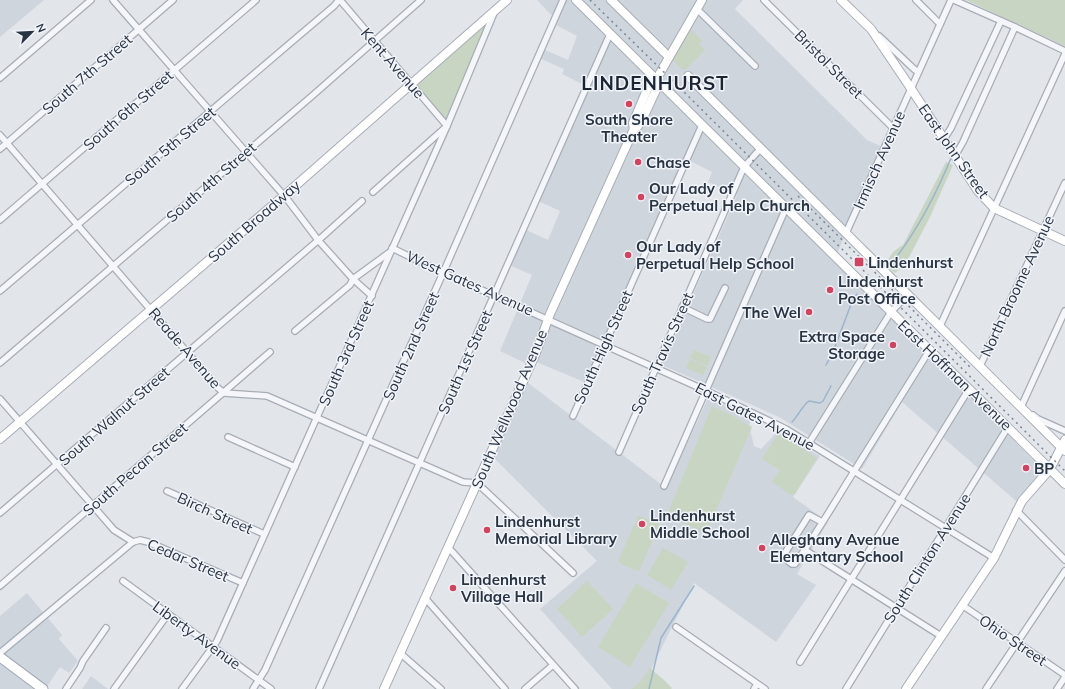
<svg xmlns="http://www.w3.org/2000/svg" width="1065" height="689" font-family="Mulish,sans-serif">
<rect width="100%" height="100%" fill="#e2e6eb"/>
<g fill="#cfd5dd">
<polygon points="0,0 44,0 0,37"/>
<polygon points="537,0 573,0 578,5 584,0 743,0 735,9 867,140 883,147 834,261 1043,470 1016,501 902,402 862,469 779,417 662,365 737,195 708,182 712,172 688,160 589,384 534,361 531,366 500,351 532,275 509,265 524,229 548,240 560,211 538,201 588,87 562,74 564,69 539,58 543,49 568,60 577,36 554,24 556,20"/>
<polygon points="527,382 666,488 709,396 752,419 749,424 754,446 761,449 777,432 820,456 793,497 828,522 797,574 816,585 776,642 694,583 646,679 634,689 612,689 540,609 597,561 494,458"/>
<polygon points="27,593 62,635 59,639 78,661 69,673 60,667 46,688 47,689 0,689 0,616"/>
<polygon points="91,676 108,689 82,689"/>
</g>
<g fill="#c8d5c2">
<polygon points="966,0 1065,0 1065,46"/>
<polygon points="491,16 446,120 416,85"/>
<polygon points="688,26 702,41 699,44 705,50 684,71 670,57"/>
<path d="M946,162L953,165L931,215L905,265L895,273L886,266C890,254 892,252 903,245Z"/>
<polygon points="694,350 711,357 707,366 690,358"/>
<polygon points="690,359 707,367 703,375 686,368"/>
<polygon points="712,406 733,416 752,427 706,534 667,515"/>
<polygon points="778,434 817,458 795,494 791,495 772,482 780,470 762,459"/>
<polygon points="638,516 640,516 658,523 659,526 639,571 637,571 619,563 618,561"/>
<polygon points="663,548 688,562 671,590 647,575"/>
<polygon points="587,581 613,609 582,637 557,609"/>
<polygon points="636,583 669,603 630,667 598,647"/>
<polygon points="650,668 665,681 672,688 671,689 631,689 641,681"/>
</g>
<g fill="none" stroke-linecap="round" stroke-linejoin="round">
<g stroke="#9bb5cc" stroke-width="1.5">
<path d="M888,268C914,236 935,197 951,158"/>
<polyline points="826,365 833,352 853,299 857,294"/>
<path d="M792,422C798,416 802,406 809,401L820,403L823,401L831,386"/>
<polyline points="649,689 661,638 694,586"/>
</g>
<g stroke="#a7adb5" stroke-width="8">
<g id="street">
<polyline points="113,0 287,199 318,240 353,279 372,296"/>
<polyline points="340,0 447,126 373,192"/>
<polyline points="764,0 894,129"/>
<polyline points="916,0 940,24"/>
<polyline points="954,0 1015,27 1065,51"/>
<polyline points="697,9 755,66"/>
<polyline points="879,36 914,69 918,72"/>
<polyline points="0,78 91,0"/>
<polyline points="0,135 218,388 224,393 267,396 463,482 477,483 573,573"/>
<polyline points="944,139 951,128 1001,21"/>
<polyline points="0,149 173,0"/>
<polyline points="955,156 963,142 1015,27"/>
<polyline points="0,220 256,0"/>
<polyline points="846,233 951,0"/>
<polyline points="392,248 437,270 709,392 786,429 994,558"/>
<polyline points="0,291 288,45 334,6 339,0"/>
<polyline points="682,307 707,319 710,319 725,288"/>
<polyline points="940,326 1065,54"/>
<polyline points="295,331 350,285 353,279 390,252"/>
<polyline points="0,363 312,96 421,0"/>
<polyline points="980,366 1065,183"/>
<polyline points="0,399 114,530 133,542"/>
<polyline points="1022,408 1021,407 1065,311"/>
<polyline points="1033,415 1038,419 1065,431"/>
<polyline points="573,416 702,125"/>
<polyline points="228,437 295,467"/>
<polyline points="809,443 891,312 908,294"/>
<polyline points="619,452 744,167 761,148"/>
<polyline points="664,486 786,208"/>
<polyline points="167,491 264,534"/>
<polyline points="1016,510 1065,560"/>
<polyline points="0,513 322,237 362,201"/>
<path d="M822,522L809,515L785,553C785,558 787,561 792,564H795C814,537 831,509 848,481C875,438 902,394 929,351"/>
<polyline points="448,547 575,689"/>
<polyline points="805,550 941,636"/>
<polyline points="123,581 271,689"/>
<polyline points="0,586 270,352"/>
<polyline points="425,598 505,689"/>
<polyline points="962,605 1065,675"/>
<polyline points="676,627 765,689"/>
<polyline points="0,653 133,542 140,540 148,542 243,583"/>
<polyline points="400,653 441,689"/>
<polyline points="800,662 969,389"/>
<polyline points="66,689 80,668 83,661 106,628"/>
<polyline points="114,689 168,614"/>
<polyline points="182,689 217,641 447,126 494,13"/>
<polyline points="253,689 265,670 443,273 563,0"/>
<polyline points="319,689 610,34"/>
<polyline points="525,689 553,665"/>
<polyline points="754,689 757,684"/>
<polyline points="846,689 1008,427"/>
<polyline points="986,689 1065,571"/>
<polyline points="1057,689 1065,677"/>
</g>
</g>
<g stroke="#a7adb5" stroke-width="10">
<g id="secondary">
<polyline points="576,0 1065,484"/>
<polyline points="611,0 669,57"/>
<polyline points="841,0 871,29 908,84 978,191 994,208 1065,241"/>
<polyline points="688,76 1065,451"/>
<polyline points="634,129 638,126 642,120 656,90 656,80 702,0"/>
<polyline points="0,439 286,194 507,0"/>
<polyline points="384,689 535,355 550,314 634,129 633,123 649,85 656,80"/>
<polyline points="906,689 994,558 1022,501 1050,469 1065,440"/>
</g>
</g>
<g stroke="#a0aab7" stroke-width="11">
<polyline id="primary" points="0,657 43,689"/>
</g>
<use href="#street" stroke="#f5f6f9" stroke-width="5.5"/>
<use href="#secondary" stroke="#fff" stroke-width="8"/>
<use href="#primary" stroke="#fff" stroke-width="9"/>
<g stroke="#7a8695" stroke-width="1.5" stroke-dasharray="2 4" stroke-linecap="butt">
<polyline points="590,0 670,78 1065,471"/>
<polyline points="798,196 971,368"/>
</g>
</g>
<g fill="#d4425f" stroke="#f1f4f8" stroke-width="1.5">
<circle cx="629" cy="104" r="4"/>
<circle cx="638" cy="162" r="4"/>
<circle cx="641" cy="197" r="4"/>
<circle cx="628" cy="255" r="4"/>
<rect x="854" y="257" width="10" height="10" rx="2"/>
<circle cx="830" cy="290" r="4"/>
<circle cx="809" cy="312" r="4"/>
<circle cx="893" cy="345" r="4"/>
<circle cx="1026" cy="468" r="4"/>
<circle cx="642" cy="524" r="4"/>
<circle cx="487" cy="530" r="4"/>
<circle cx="762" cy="548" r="4"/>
<circle cx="453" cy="588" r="4"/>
</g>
<g text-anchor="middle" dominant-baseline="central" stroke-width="3" stroke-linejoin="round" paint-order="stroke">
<g font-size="15" fill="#293443" stroke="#f1f4f8">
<text transform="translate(393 63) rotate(49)">Kent Avenue</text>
<text transform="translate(829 64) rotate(45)">Bristol Street</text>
<text transform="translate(87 74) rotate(-41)">South 7th Street</text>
<text transform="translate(128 110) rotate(-41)">South 6th Street</text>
<text transform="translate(170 146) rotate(-40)">South 5th Street</text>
<text transform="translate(954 151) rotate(55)">East John Street</text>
<text transform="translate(879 160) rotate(-66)">Irmisch Avenue</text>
<text transform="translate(211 182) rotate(-41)">South 4th Street</text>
<text transform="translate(254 221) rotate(-41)">South Broadway</text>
<text transform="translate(470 283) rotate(24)">West Gates Avenue</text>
<text transform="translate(1017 286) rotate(-65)">North Broome Avenue</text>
<text transform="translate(411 346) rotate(-66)">South 2nd Street</text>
<text transform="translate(603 347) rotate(-66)">South High Street</text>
<text transform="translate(185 348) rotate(49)">Reade Avenue</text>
<text transform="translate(346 353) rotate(-66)">South 3rd Street</text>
<text transform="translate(662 353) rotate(-66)">South Travis Street</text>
<text transform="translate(465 362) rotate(-66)">South 1st Street</text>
<text transform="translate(955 375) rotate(44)">East Hoffman Avenue</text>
<text transform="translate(509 409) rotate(-67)">South Wellwood Avenue</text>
<text transform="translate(114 416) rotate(-41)">South Walnut Street</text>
<text transform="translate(755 416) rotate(27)">East Gates Avenue</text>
<text transform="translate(135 469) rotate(-41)">South Pecan Street</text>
<text transform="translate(215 513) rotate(24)">Birch Street</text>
<text transform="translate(927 558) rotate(-58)">South Clinton Avenue</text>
<text transform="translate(188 560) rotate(23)">Cedar Street</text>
<text transform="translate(197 635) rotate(36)">Liberty Avenue</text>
<text transform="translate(1013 640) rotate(34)">Ohio Street</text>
</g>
<g font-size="15" font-weight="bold" fill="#293443" stroke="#f1f4f8" text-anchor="start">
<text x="629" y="119" text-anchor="middle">South Shore<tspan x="629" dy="17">Theater</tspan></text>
<text x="646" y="162">Chase</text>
<text x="649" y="188">Our Lady of<tspan x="649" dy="17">Perpetual Help Church</tspan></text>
<text x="636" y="246">Our Lady of<tspan x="636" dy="17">Perpetual Help School</tspan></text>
<text x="868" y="262">Lindenhurst</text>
<text x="838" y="281">Lindenhurst<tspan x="838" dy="17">Post Office</tspan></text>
<text x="801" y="312" text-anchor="end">The Wel</text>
<text x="885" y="336" text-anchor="end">Extra Space<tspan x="885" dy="17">Storage</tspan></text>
<text x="1034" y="468">BP</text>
<text x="650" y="515">Lindenhurst<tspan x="650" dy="17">Middle School</tspan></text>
<text x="495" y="521">Lindenhurst<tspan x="495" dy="17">Memorial Library</tspan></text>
<text x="770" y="539">Alleghany Avenue<tspan x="770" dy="17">Elementary School</tspan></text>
<text x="461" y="579">Lindenhurst<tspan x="461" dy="17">Village Hall</tspan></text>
</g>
<g font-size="19" font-weight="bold" letter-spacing="1" fill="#1b2534" stroke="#f1f4f8">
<text x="655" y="83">LINDENHURST</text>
</g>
</g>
<g transform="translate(32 32) rotate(66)" stroke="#f1f4f8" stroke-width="3" paint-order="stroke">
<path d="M0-3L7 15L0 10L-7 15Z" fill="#293443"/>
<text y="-6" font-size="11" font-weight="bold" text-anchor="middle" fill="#293443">N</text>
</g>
</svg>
